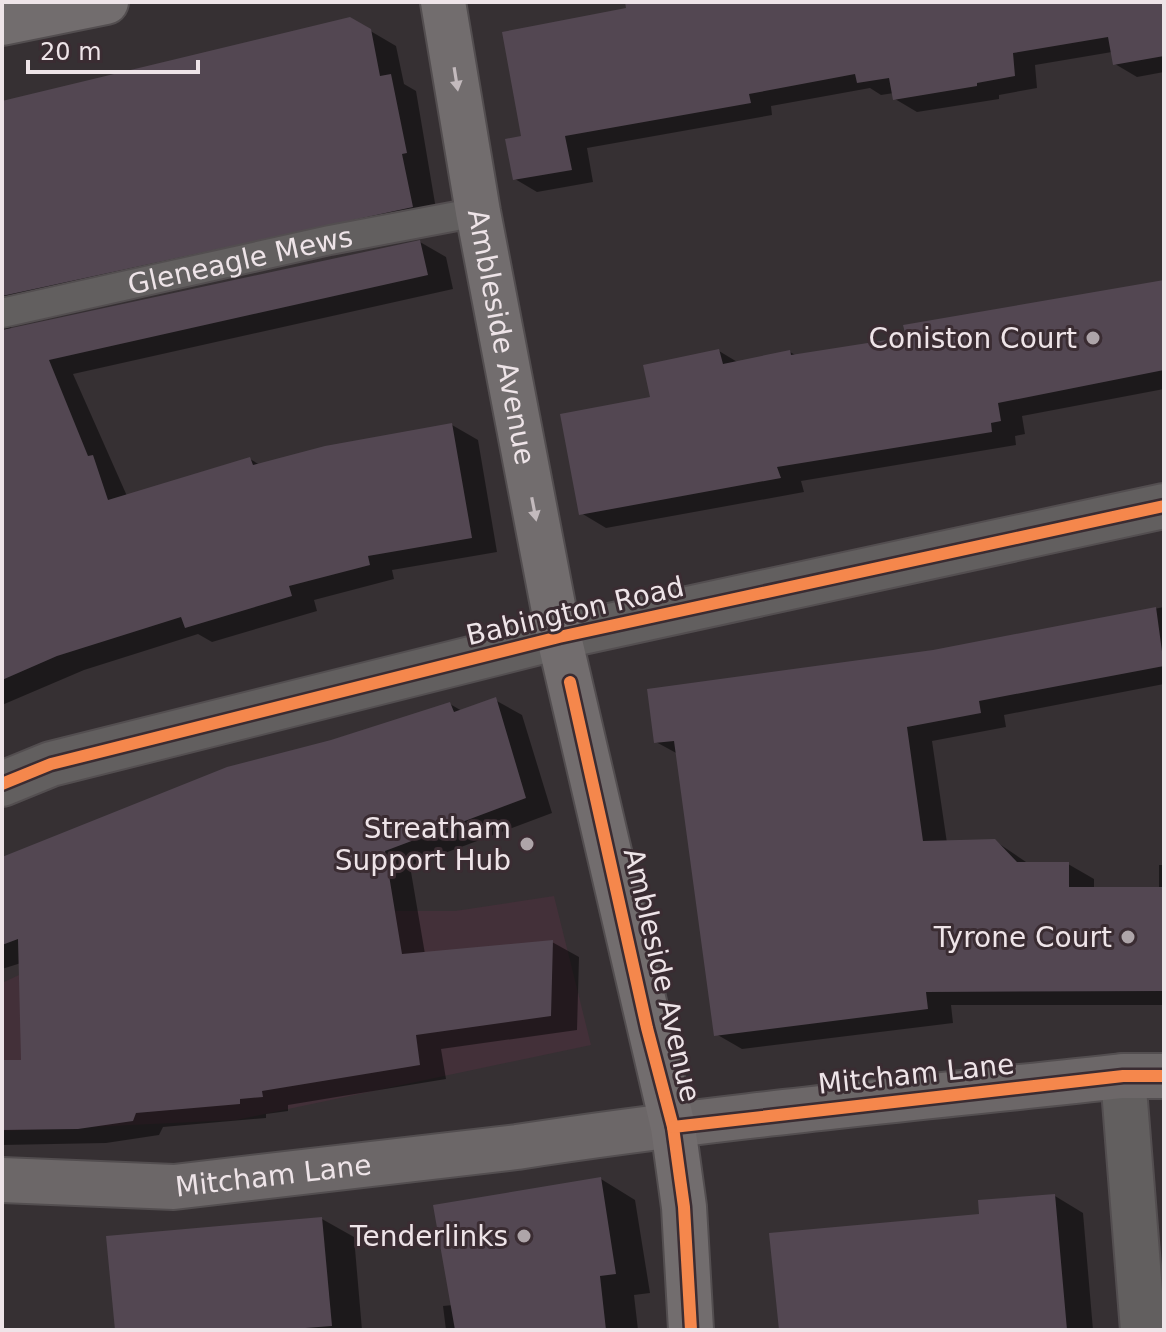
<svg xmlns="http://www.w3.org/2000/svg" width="1166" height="1332" font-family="'DejaVu Sans',sans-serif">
<rect width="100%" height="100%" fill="#363033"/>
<polygon fill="#433039" points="554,896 591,1045 236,1120 2,1131 2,983 19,975 216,950 395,911 455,911"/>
<g fill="#0007">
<polygon points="656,2 1164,2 1164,72 1137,77 1115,64 1112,52 1035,65 1037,88 999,95 999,99 917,112 895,99 894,93 881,95 870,88 771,106 772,115 587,148 593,182 537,192 515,179 524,137"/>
<polygon points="350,19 396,46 404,84 416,91 438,221 10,324 12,330 420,242 446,257 453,289 73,374 127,496 250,459 260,465 452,425 478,440 497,552 392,570 394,579 314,600 317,611 212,642 198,634 84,670 2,705 2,103"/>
<polygon points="1164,282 1164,389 1022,416 1025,434 1015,436 1016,445 801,481 804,492 606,528 581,513 652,399 719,351 739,363 790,352 797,356 908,338"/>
<polygon points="1164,607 1164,684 1004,715 1006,727 932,741 947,843 995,841 1029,864 1068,864 1094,879 1094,889 1159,889 1159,865 1164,865 1164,1005 951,1005 953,1023 742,1049 716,1034 678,754 656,742 934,652"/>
<polygon points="495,700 522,715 552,813 410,866 425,954 552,942 579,957 577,1030 441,1049 446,1079 288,1105 288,1111 266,1114 266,1118 163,1127 159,1135 106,1143 2,1145 2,1062 23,1062 21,963 2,969 2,860 331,742 450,704 462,711"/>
<polygon points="601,1179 635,1200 650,1293 634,1295 638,1330 446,1330 443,1306 453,1305"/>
<polygon points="1055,1196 1083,1213 1093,1330 782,1330 981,1216"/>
<polygon points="322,1219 354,1237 362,1330 117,1330"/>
</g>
<g fill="#534752">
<polygon points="625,2 1164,2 1164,56 1113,65 1108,37 1013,53 1015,76 977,83 977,86 893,100 889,78 857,83 855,74 749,94 751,103 565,136 572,170 513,180 505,139 521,136 502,32 626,8"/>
<polygon points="350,17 371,29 380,76 391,74 407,153 402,154 413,207 2,296 2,101"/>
<polygon points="420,240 428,275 49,360 88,456 93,455 108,500 250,457 253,465 325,446 452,423 472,538 368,556 370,565 289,586 292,596 185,628 181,617 57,656 2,680 2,330"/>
<polygon points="1164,280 1164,370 998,403 1001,421 991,423 992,432 777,467 781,478 579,515 560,414 650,397 643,365 719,349 723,364 790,350 791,355 906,337 903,325"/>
<polygon points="1156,607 1164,666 979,701 981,713 907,727 923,841 995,839 1017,862 1069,862 1069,887 1164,887 1164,991 926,992 928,1009 714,1036 674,741 654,743 647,689 933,650"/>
<polygon points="496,697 526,798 385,851 402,954 553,940 551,1016 416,1035 420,1065 262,1091 263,1097 240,1099 240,1104 136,1113 133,1121 78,1129 2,1130 2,1060 21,1060 18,939 2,945 2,857 227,767 331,740 450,702 454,712"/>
<polygon points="601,1177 616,1274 600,1276 606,1330 455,1330 433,1205"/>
<polygon points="1055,1194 1067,1330 779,1330 769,1233 979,1214 978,1200"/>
<polygon points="322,1217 332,1326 279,1330 115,1330 106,1236"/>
</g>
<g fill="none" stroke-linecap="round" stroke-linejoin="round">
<g stroke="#534e50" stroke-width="32">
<g id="lane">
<path id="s1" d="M2,313L330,240L478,212"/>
</g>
</g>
<g stroke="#534e50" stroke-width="48">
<g id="street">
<polyline points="2,784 51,764 559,637 1164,506"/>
<polyline points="1123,1076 1143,1330"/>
</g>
</g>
<g stroke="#534e50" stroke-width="48">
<g id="primary">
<path id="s2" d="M2,1180L174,1187L517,1147C718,1116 921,1098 1123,1076H1164"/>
</g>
</g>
<g stroke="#534e50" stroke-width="48">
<g id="highway">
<path id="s3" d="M443,2L478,212L559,637L673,1127L684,1207L691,1330"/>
<polyline points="2,23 106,2"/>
</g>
</g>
<use href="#lane" stroke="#625f5f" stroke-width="28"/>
<use href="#street" stroke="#625f5f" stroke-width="44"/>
<use href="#primary" stroke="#6c6768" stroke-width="44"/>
<use href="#highway" stroke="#726d6e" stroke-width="44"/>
<g stroke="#3a2c32" stroke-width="17">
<g id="cycleway">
<polyline points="570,682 647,1028 673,1127 684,1207 691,1330"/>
<polyline points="2,784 51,764 559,637 1164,506"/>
<polyline points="673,1127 1123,1076 1164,1076"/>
</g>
</g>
<use href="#cycleway" stroke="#f5874c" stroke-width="12"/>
</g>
<defs><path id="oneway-solid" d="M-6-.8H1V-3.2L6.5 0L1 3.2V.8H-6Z" transform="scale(2)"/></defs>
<g fill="#c3babd">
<use href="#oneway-solid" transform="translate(456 79) rotate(81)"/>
<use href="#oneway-solid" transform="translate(534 509) rotate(79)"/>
</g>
<g fill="#aea5a9" stroke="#3a2c32" stroke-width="3">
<circle cx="1093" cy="338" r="8"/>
<circle cx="527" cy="844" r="8"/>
<circle cx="1128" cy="937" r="8"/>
<circle cx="524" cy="1236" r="8"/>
</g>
<g text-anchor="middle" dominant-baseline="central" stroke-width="6" stroke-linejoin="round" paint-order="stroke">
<g font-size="28" fill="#eee4e8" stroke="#3a2c32">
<text stroke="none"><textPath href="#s1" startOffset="244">Gleneagle Mews</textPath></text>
<text stroke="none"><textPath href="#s3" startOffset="340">Ambleside Avenue</textPath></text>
<text transform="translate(575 611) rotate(-13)">Babington Road</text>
<text transform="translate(662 975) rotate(77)">Ambleside Avenue</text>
<text transform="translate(916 1074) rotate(-6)">Mitcham Lane</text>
<text stroke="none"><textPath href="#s2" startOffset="272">Mitcham Lane</textPath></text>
</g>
<g font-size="28" fill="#eee4e8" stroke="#3a2c32" text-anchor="end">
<text x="1077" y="338">Coniston Court</text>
<text x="511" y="828">Streatham<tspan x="511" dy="32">Support Hub</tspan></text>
<text x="1112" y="937">Tyrone Court</text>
<text x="508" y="1236">Tenderlinks</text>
</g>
</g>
<rect width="1166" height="1332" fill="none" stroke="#eee4e8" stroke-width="8"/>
<path d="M28 60v12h170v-12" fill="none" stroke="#eee4e8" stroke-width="4"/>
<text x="40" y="60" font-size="24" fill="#eee4e8" stroke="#3a2c32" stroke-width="6" paint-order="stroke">20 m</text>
</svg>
